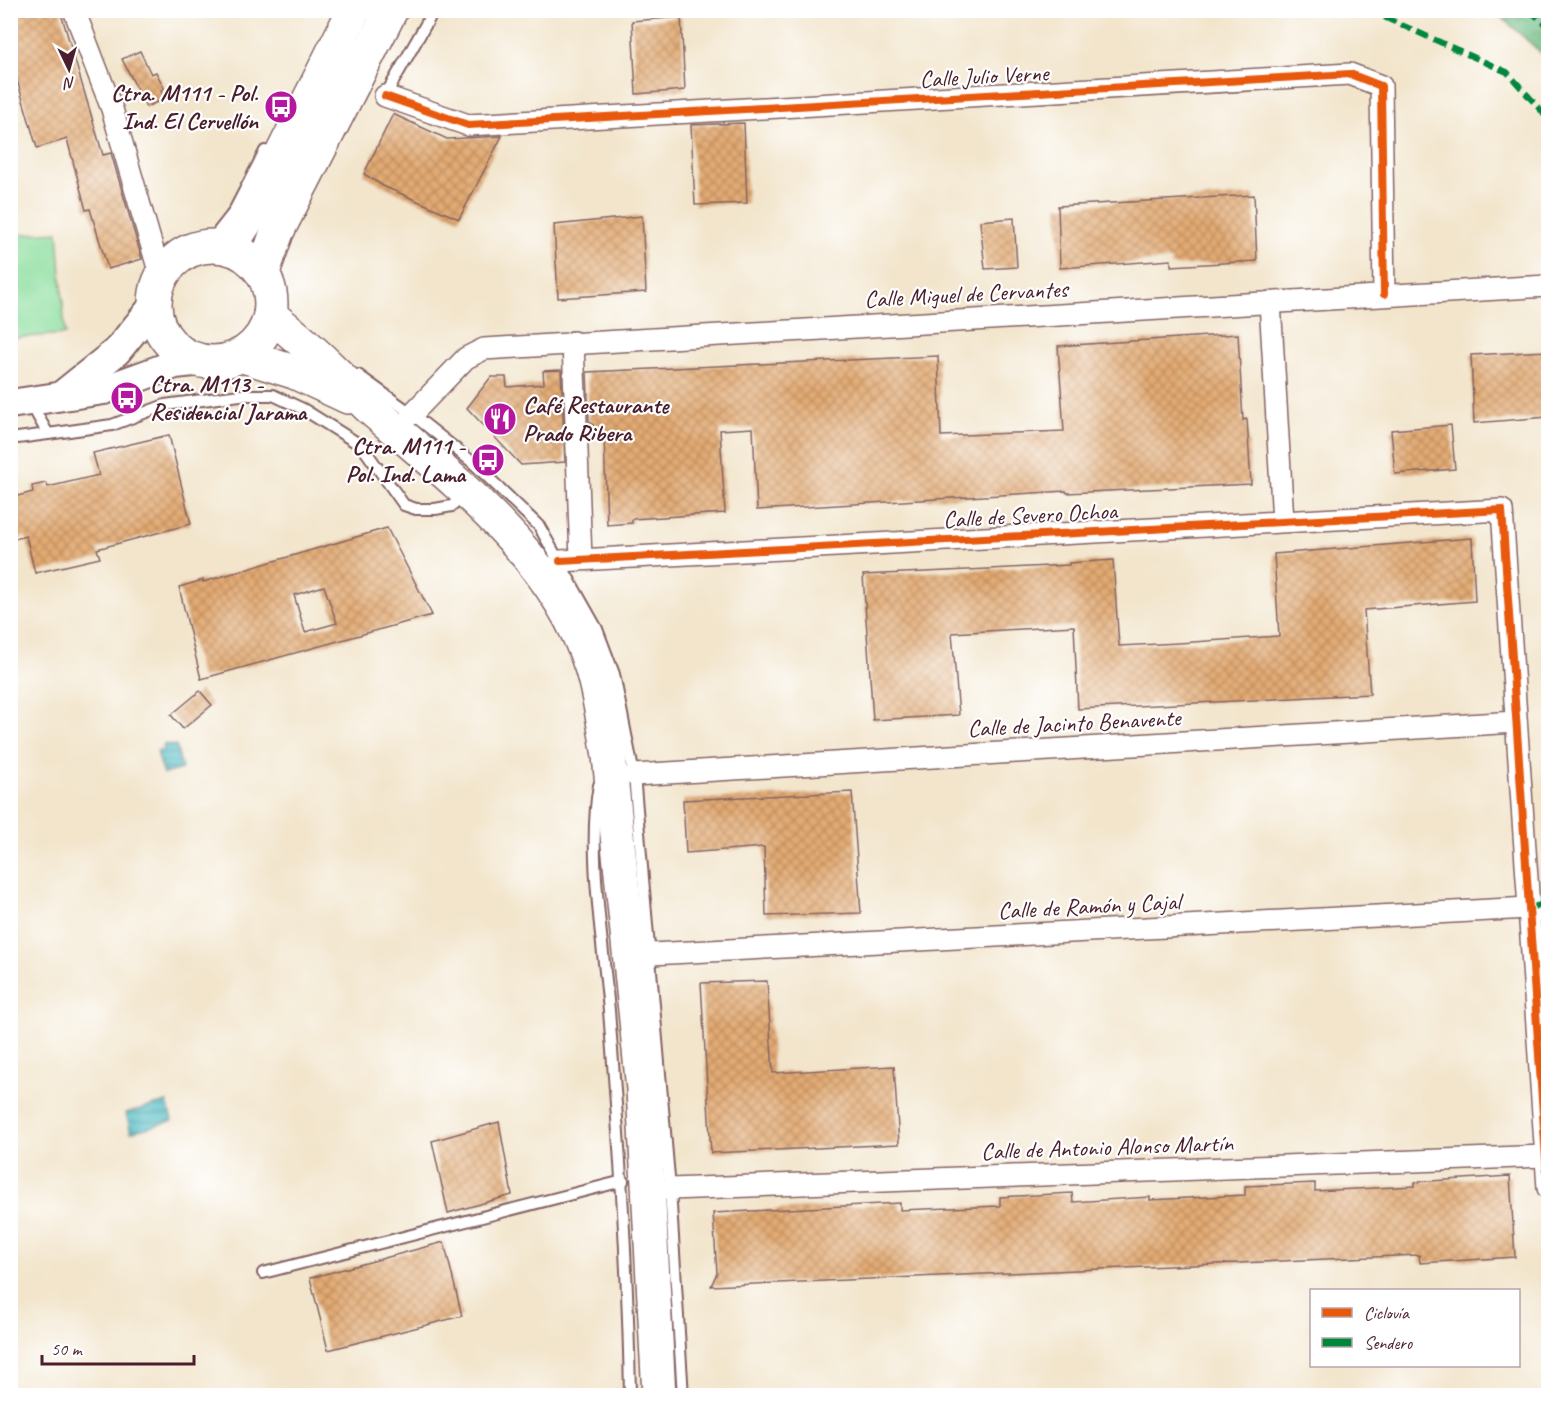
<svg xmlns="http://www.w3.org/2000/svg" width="1559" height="1406" font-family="Caveat,sans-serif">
<defs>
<pattern id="forest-crowns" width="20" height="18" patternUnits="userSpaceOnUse" patternTransform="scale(1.5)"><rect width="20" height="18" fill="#71bd85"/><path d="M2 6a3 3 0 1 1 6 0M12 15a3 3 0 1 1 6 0" fill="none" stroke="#5f996d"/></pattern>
<pattern id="water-rules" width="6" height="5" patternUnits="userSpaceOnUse" patternTransform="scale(1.5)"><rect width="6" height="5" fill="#4ebcc3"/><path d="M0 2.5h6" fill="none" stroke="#43989f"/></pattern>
<pattern id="building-cross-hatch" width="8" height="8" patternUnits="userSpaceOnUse" patternTransform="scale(1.5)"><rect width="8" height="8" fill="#e3ab73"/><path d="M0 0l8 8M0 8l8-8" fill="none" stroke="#ba8b5f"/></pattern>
</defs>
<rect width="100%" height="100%" fill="#fff"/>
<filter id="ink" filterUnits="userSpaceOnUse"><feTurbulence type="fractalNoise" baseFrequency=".0167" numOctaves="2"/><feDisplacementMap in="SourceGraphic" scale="12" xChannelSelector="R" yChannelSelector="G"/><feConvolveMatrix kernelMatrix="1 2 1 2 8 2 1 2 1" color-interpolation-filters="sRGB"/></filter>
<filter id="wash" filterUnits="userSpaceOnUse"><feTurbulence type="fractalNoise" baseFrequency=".008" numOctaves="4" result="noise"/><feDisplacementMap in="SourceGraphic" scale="24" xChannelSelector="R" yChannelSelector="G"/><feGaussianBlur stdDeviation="1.35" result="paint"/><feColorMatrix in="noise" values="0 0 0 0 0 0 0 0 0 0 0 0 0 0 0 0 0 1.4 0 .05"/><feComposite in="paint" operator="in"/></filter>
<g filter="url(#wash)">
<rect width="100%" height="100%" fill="#f2e5cc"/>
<polygon fill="url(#forest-crowns)" stroke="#5e6e58" stroke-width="1.5" points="1495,11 1548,11 1548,59"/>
<polygon fill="#8cde9e" stroke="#6b7e64" stroke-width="1.5" points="58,232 65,334 13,338 11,235"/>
<g fill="url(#water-rules)" stroke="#4c6e77" stroke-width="1.5">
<polygon points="164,744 176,746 182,769 163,774 157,751 162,751"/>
<polygon points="167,1102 172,1121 131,1132 126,1113"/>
</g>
<g id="blocks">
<g fill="url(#building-cross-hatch)" fill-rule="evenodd">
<polygon points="30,10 60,10 103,155 111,153 142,259 108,269 90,209 86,210 67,139 37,148 10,56 10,16"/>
<polygon points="681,17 685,90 636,94 632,21"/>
<polygon points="140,51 151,74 156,72 164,88 161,90 164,99 146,107 122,59"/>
<polygon points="393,114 447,139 502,136 459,219 383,186 364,174"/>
<polygon points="744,123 747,203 695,205 691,125"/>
<polygon points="1254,195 1257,261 1171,266 1171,260 1060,268 1058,206"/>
<polygon points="642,216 646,292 558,298 554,225"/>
<polygon points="1014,218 1017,267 985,269 980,221"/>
<polygon points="1238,334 1243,420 1247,419 1251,484 1067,493 1066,491 757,510 753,428 720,430 725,513 632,519 632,523 607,525 604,436 589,421 587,372 938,356 941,436 1064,431 1058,346"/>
<polygon points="1548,351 1548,417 1474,423 1471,355"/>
<polygon points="561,370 565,462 521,465 467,408 491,377 506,377 507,387 544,384 543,371"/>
<polygon points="1451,425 1455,469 1395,474 1391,430"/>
<polygon points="169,435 191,524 97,549 100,558 35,573 26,536 14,539 10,526 10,498 33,492 32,486 46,483 48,487 99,475 93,453"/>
<path d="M387,528L432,615L201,679L179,587L203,580V582ZM324,586L337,623L305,632L294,595Z"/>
<polygon points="1472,538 1475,601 1364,610 1370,694 1078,709 1074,626 952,633 959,715 873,720 863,575 1069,565 1069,563 1113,560 1119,646 1179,643 1279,636 1274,554"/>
<polygon points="200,691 212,705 183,729 171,715"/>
<polygon points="852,792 861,913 766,916 764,847 686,853 683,800"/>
<polygon points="767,981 773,1073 894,1066 899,1144 711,1153 701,983"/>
<polygon points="499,1122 512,1195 448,1213 432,1141"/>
<polygon points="1510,1176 1515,1257 1420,1263 1419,1255 711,1286 717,1273 713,1213 900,1203 900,1210 1000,1206 1000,1197 1072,1193 1073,1202 1150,1197 1150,1200 1245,1195 1245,1186 1315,1183 1315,1191 1415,1186 1415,1182"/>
<polygon points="444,1242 462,1316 328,1350 310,1278"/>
</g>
</g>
</g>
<g filter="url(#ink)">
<use href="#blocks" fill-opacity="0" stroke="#856463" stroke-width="1.5"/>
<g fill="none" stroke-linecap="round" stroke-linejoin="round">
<g stroke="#856463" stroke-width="14">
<g id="lane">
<polyline points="385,96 434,10"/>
<polyline points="207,246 233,213 265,151"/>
<polyline points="358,375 412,414 471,461 539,526 597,629 614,674 634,775 670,1189 683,1396"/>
<polyline points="30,402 48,434 112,425 165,405 240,395 273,395 303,409 362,446 404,505 416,509 435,509 452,506 466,494"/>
<polyline points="10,439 48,434"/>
<path d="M599,785C587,850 603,942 609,1011C619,1139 628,1267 630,1396"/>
<polyline points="263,1273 623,1181"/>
</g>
</g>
<g stroke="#856463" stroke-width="24">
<g id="street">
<polyline points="74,10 112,109 161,278"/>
<polyline points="385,96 468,125 1350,74 1381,86 1384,294"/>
<polyline points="1270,302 1283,521"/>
<polyline points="573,342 581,559"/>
<polyline points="412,414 466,358 484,349 1548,286"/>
<polyline points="560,561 1502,510 1548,1188"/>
<polyline points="634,775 1516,722"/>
<polyline points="651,954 1529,908"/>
<polyline points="670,1189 1546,1156"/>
</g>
</g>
<g stroke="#856463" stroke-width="32">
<g id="secondary">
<polyline points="61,396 117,351 155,304"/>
<polyline points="10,404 104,390 175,364 203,361"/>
</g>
</g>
<g stroke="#856463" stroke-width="36">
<g id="primary">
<polyline points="225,246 237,236 256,206 354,10"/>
<circle cx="213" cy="304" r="58"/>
<polyline points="263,272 277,232 391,10"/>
<path d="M270,315C294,334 317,354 338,375C349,385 359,398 370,408C453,480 556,557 591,667C600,696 604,726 609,756L643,1089L659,1396"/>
<polyline points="240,355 294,372 348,397"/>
</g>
</g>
<use href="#lane" stroke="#fff" stroke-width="10"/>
<use href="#street" stroke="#fff" stroke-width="21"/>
<use href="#secondary" stroke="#fff" stroke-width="28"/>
<use href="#primary" stroke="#fff" stroke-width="33"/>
<g stroke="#00873e" stroke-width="6" stroke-dasharray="12 6" stroke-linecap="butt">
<polyline points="1368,10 1507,72 1548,118"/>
<polyline points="1529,10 1548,26"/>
<polyline points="1529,908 1548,903"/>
</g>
<g stroke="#fff" stroke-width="11">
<g id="cycleway">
<polyline points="385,96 468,125 1350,74 1381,86 1384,294"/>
<polyline points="560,561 1502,510 1548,1188"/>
</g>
</g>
<use href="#cycleway" stroke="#e8590c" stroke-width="8"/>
</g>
</g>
<defs>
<g id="bus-disc" transform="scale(1.725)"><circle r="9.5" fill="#b5179e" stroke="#fff"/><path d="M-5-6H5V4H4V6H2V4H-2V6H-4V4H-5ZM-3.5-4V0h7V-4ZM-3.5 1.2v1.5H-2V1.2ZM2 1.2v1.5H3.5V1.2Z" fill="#fff"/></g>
<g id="restaurant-disc" transform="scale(1.725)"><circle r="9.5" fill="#b5179e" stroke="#fff"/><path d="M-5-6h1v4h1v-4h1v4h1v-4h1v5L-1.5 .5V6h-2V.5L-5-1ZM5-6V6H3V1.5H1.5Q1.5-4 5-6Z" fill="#fff"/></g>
</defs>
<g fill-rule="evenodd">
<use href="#bus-disc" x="281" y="107"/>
<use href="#bus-disc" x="127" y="398"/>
<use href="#restaurant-disc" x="500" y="419"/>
<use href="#bus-disc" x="488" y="460"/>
</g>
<g text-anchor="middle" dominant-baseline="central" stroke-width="4.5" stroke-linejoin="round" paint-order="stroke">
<g font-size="24" fill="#4a1f2b" stroke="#fff">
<text transform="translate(984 76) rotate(-3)">Calle Julio Verne</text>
<text transform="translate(966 294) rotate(-3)">Calle Miguel de Cervantes</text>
<text transform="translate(1030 515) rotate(-3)">Calle de Severo Ochoa</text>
<text transform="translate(1074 723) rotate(-3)">Calle de Jacinto Benavente</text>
<text transform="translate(1089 906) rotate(-3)">Calle de Ramón y Cajal</text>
<text transform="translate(1107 1147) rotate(-2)">Calle de Antonio Alonso Martín</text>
</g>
<g font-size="24" font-weight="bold" fill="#4a1f2b" stroke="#fff" text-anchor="end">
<text x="258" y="93">Ctra. M111 - Pol.<tspan x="258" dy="28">Ind. El Cervellón</tspan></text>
<text x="150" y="384" text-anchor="start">Ctra. M113 -<tspan x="150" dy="28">Residencial Jarama</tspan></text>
<text x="523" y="405" text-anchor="start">Café Restaurante<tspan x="523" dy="28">Prado Ribera</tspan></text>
<text x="465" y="446">Ctra. M111 -<tspan x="465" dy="28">Pol. Ind. Lama</tspan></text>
</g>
</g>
<rect width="1559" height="1406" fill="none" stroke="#fff" stroke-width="36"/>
<rect x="1310" y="1289" width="210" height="78" fill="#ffffff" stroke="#b7a5aa" stroke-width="1.5"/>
<rect x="1322" y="1308" width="30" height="9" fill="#e8590c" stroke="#b7a5aa" stroke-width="1.5"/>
<text x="1364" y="1319" font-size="18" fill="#4a1f2b">Ciclovía</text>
<rect x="1322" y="1338" width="30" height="9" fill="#00873e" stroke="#b7a5aa" stroke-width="1.5"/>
<text x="1364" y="1349" font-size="18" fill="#4a1f2b">Sendero</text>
<g transform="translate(69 69) rotate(175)" stroke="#ffffff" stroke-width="4.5" paint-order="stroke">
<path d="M0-4.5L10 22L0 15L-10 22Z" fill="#4a1f2b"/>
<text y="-9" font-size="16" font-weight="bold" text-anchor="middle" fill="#4a1f2b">N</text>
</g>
<path d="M42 1355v9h152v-9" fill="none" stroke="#4a1f2b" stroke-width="3"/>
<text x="51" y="1355" font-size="18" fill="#4a1f2b" stroke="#ffffff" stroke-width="4.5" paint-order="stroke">50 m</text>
</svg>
